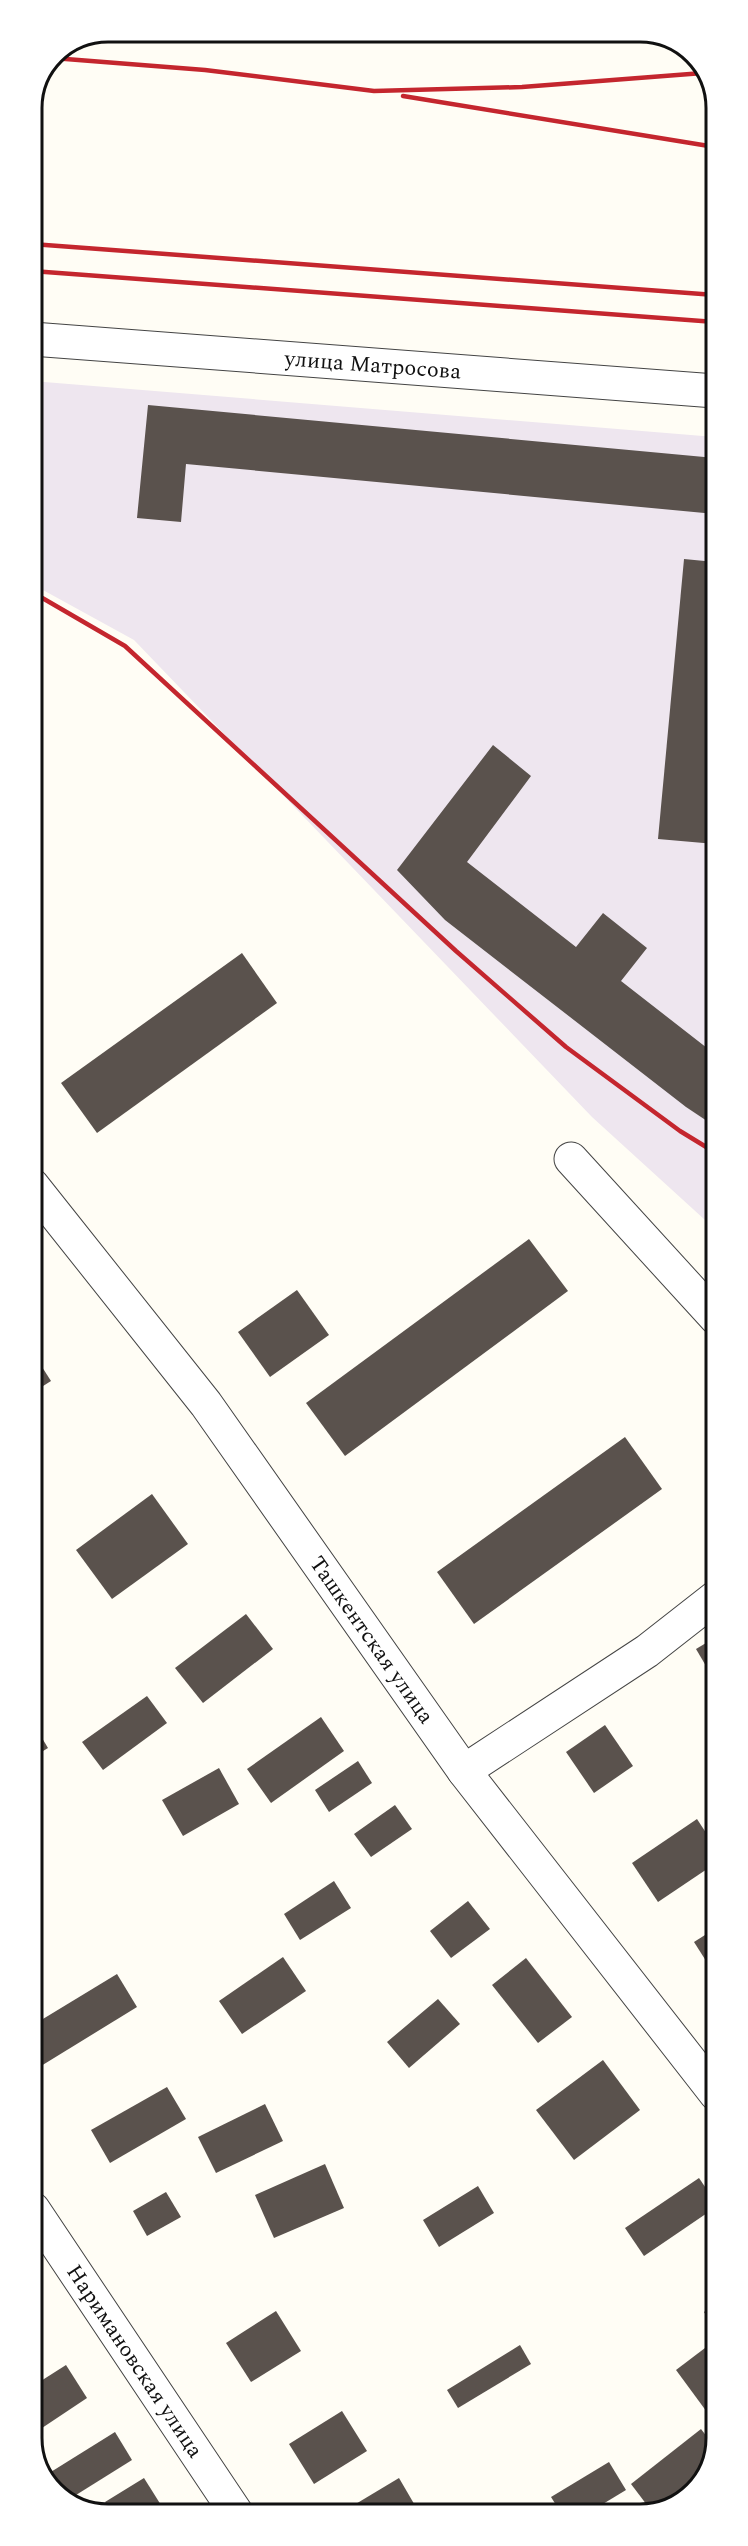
<svg xmlns="http://www.w3.org/2000/svg" width="748" height="2546" font-family="Spectral,serif">
<rect width="100%" height="100%" fill="#fffdf5"/>
<polygon fill="#eee6ef" points="32,381 715,437 716,1230 592,1117 134,640 32,584"/>
<g fill="#5a524d">
<polygon points="148,405 715,458 715,514 186,464 181,522 137,518"/>
<polygon points="684,559 715,562 715,844 658,839"/>
<polygon points="493,745 531,776 467,862 576,947 603,913 647,948 621,981 716,1055 716,1127 686,1107 445,920 397,870"/>
<polygon points="242,953 277,1003 97,1133 61,1083"/>
<polygon points="529,1239 568,1291 345,1456 306,1403"/>
<polygon points="297,1290 329,1335 270,1377 238,1332"/>
<polygon points="35,1356 51,1381 32,1393 32,1358"/>
<polygon points="625,1437 662,1489 474,1624 437,1572"/>
<polygon points="152,1494 188,1544 112,1599 76,1550"/>
<polygon points="246,1614 273,1649 203,1703 175,1668"/>
<polygon points="716,1637 716,1683 696,1649"/>
<polygon points="147,1696 167,1723 103,1770 82,1742"/>
<polygon points="321,1717 344,1751 271,1803 247,1769"/>
<polygon points="33,1723 48,1748 33,1757"/>
<polygon points="605,1725 633,1766 594,1793 566,1752"/>
<polygon points="358,1761 372,1783 329,1812 315,1790"/>
<polygon points="219,1768 239,1804 183,1836 162,1800"/>
<polygon points="395,1805 412,1829 371,1857 354,1834"/>
<polygon points="697,1819 716,1848 716,1863 658,1902 632,1863"/>
<polygon points="334,1881 351,1908 300,1940 284,1914"/>
<polygon points="468,1901 490,1929 451,1958 430,1931"/>
<polygon points="716,1928 716,1958 708,1964 694,1942"/>
<polygon points="283,1957 306,1991 242,2034 219,2001"/>
<polygon points="526,1958 572,2017 538,2043 492,1985"/>
<polygon points="117,1974 137,2007 41,2066 33,2052 33,2025"/>
<polygon points="438,1999 460,2024 409,2068 387,2042"/>
<polygon points="603,2060 640,2110 574,2160 536,2110"/>
<polygon points="167,2087 186,2119 110,2163 91,2130"/>
<polygon points="265,2104 283,2141 216,2173 198,2137"/>
<polygon points="325,2164 344,2208 274,2238 255,2195"/>
<polygon points="699,2178 716,2203 716,2207 644,2256 625,2228"/>
<polygon points="478,2186 494,2213 439,2247 423,2220"/>
<polygon points="166,2192 181,2217 147,2236 133,2211"/>
<polygon points="716,2303 716,2331 704,2312"/>
<polygon points="276,2311 301,2351 251,2382 226,2343"/>
<polygon points="520,2345 531,2364 458,2408 447,2390"/>
<polygon points="705,2348 716,2363 715,2423 676,2370"/>
<polygon points="66,2365 87,2398 33,2434 33,2386"/>
<polygon points="342,2411 367,2451 314,2484 289,2444"/>
<polygon points="701,2429 714,2446 698,2488 653,2513 631,2484"/>
<polygon points="115,2432 132,2460 68,2500 58,2496 46,2475"/>
<polygon points="609,2462 626,2490 588,2513 561,2513 551,2497"/>
<polygon points="144,2478 166,2513 113,2514 105,2502"/>
<polygon points="399,2478 420,2514 339,2514"/>
</g>
<g fill="none" stroke-linecap="round" stroke-linejoin="round">
<g stroke="#444" stroke-width="35">
<g id="minor">
<path id="s1" d="M32,339L715,391"/>
<polyline points="571,1159 716,1318"/>
<path id="s2" d="M32,1185L206,1404L464,1771L716,2094"/>
<polyline points="464,1771 647,1651 716,1597"/>
<path id="s3" d="M33,2209L237,2514"/>
</g>
</g>
<use href="#minor" stroke="#fff" stroke-width="33"/>
<g stroke="#c4262e" stroke-width="4.5">
<polyline points="53,58 205,70 374,91 522,87 703,73"/>
<polyline points="403,96 715,147"/>
<polyline points="32,244 715,295"/>
<polyline points="32,271 715,322"/>
<polyline points="32,592 125,646 456,951 566,1047 680,1131 716,1153"/>
</g>
</g>
<g text-anchor="middle" dominant-baseline="central" stroke-width="6" stroke-linejoin="round" paint-order="stroke">
<g font-size="22" fill="#111" stroke="#fff">
<text stroke="none"><textPath href="#s1" startOffset="342">улица Матросова</textPath></text>
<text stroke="none"><textPath href="#s2" startOffset="568">Ташкентская улица</textPath></text>
<text stroke="none"><textPath href="#s3" startOffset="183">Наримановская улица</textPath></text>
</g>
</g>
<path d="M0 0H748V2546H0ZM108 42H640A66 66 0 0 1 706 108V2438A66 66 0 0 1 640 2504H108A66 66 0 0 1 42 2438V108A66 66 0 0 1 108 42Z" fill="#fff" fill-rule="evenodd"/>
<path fill="none" stroke="#111" stroke-width="3" d="M108 42H640A66 66 0 0 1 706 108V2438A66 66 0 0 1 640 2504H108A66 66 0 0 1 42 2438V108A66 66 0 0 1 108 42Z"/>
</svg>
